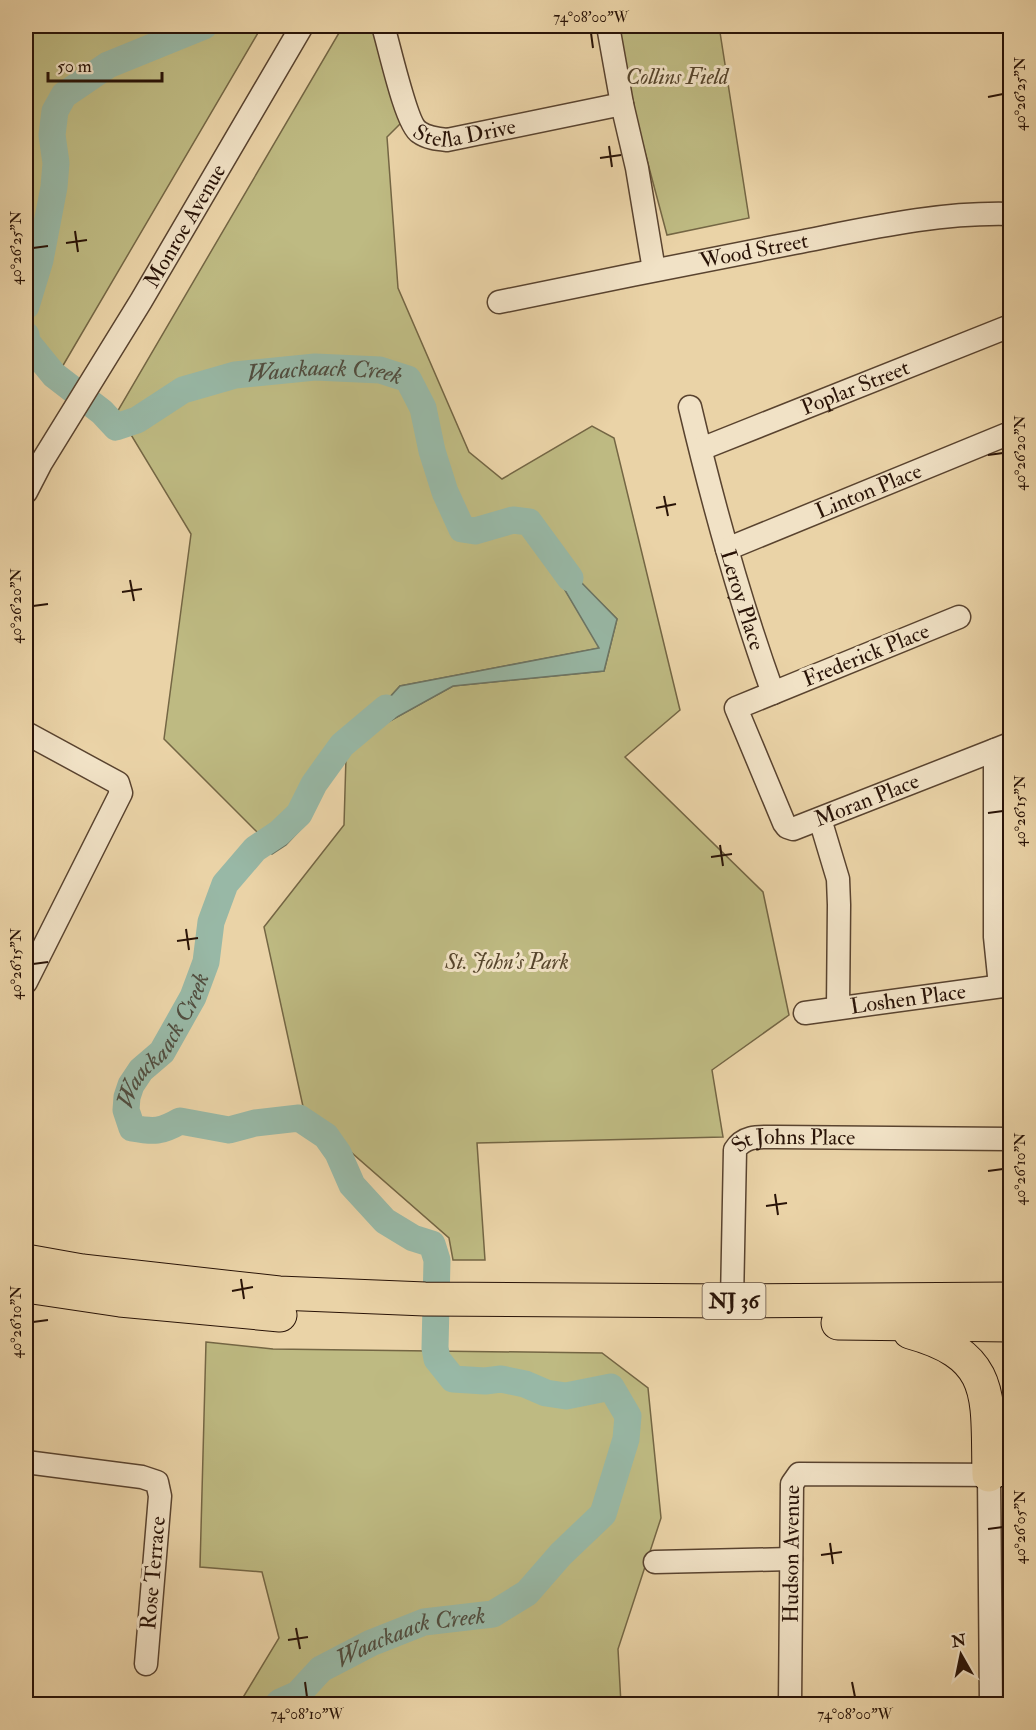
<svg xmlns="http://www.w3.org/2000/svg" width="1036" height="1730" font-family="'IM FELL Double Pica',serif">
<rect width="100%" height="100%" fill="#ead3a7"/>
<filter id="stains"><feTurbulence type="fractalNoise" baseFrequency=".00333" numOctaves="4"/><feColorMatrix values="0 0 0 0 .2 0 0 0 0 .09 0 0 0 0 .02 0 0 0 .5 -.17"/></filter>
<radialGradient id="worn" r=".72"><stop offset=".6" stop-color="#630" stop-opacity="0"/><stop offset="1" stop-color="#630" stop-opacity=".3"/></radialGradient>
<g fill="#beba82" stroke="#746644" stroke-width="1.5">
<polygon points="26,26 262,26 58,374 26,348 26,274 41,234 26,222"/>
<polygon points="343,26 384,26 410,114 387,137 398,288 469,452 502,479 592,426 614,438 680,710 625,757 763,892 789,1015 712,1070 723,1137 477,1143 485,1260 453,1260 449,1238 304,1111 264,927 344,825 346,757 377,728 453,686 604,671 617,619 531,532 600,648 400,686 262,837 164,739 191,534 130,433 113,419"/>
<polygon points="617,26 719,26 749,218 667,235 634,111"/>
<polygon points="206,1342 273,1349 602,1353 648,1388 661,1518 618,1649 621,1704 239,1704 279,1638 262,1572 200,1567"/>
</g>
<polygon fill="#98b8a6" stroke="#6c7666" stroke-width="1.5" points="529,529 617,619 604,671 453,686 377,728 331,772 299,831 286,845 272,854 262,847 262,837 400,686 599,648"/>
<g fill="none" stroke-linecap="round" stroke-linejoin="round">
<g stroke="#98b8a6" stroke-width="27">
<polyline points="26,306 40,260 54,187 56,163 52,135 55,111 64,95 108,65 204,26"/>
<path id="s1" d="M26,335L27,342L54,375L102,412L116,427L137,420L183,390L235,375L315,367L380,370L408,379L423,408L432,451L445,492L462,529L475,531L513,520L529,522L570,578"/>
<path id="s2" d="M278,1704L280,1702L298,1694L321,1669L371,1643L424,1622L493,1614L527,1593L561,1554L603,1514L626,1439L628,1416L611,1387L566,1396L546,1393L525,1384L501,1379L485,1381L453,1379L437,1359L435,1348L437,1260L432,1244L413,1238L385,1221L352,1185L338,1153L326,1136L299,1118L255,1123L229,1130L180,1121C161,1132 154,1132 132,1128L126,1110L127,1097L131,1085L141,1070L162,1052L193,997L206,962L211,922L225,884L255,849L279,833L299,814L314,784L342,745L386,708"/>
</g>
<g stroke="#59432f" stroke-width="25">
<g id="minor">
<path id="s3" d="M383,26C389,45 406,124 419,132C427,138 437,139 447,140L622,104"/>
<polyline points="608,26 622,104 637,168 654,270"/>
<path id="s4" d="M499,302C597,282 696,262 794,243C866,229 937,212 1010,214"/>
<path id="s5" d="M690,407C713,504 739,599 773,693"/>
<path id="s6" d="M701,449L1010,326"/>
<path id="s7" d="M26,492L41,463L141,301L302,26"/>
<path id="s8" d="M727,549L1010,433"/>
<path id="s9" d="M959,617L736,708L784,823L787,827L793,829L1010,744"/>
<polyline points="26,733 118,783 121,793 26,982"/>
<polyline points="995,750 995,937 1000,986"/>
<polyline points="820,819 838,879 839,905 838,1008"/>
<path id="s10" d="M805,1013L1010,985"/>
<path id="s11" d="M732,1301L735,1150C744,1135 760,1137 776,1137L1010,1139"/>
<polyline points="26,1462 142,1477 157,1482 160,1496 146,1664"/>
<polyline points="989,1475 991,1704"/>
<polyline points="655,1562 791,1559"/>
<path id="s12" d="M790,1704L792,1484L799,1474L1010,1475"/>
</g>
</g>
<g stroke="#291307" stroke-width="35">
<g id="highway">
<polyline points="26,1261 82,1271 279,1293 425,1299 732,1301 1010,1299"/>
<polyline points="26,1286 120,1300 280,1315"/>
<polyline points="838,1323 1010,1325"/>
<path d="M910,1332C997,1356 987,1397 989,1475"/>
</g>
</g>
<use href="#minor" stroke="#f1e2c6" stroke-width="22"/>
<use href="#highway" stroke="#ead3a7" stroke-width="33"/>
</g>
<path fill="none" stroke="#291307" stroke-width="2" d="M591,33L593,48M988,97L1003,94M609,146L612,167M600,158L621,155M75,231L78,252M66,243L87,240M33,248L48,246M988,455L1003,453M664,496L668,516M656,508L676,504M130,580L134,601M122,592L142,589M33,606L48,604M988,813L1003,811M720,845L723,866M711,857L732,854M186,929L189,950M177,941L198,938M33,964L48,962M988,1171L1003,1169M775,1194L778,1215M766,1206L787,1203M241,1279L244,1299M232,1291L253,1287M33,1322L48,1320M988,1529L1003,1527M830,1543L833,1564M821,1555L842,1552M296,1628L300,1649M288,1640L308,1637M305,1682L307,1697M852,1682L855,1697"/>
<g text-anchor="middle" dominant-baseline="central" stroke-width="6" stroke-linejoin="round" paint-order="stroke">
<rect fill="#f1e2c6" stroke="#655140" stroke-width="1.5" x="702.5" y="1283" width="63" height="36" rx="4.5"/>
<g font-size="21" font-weight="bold" fill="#291307">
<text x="734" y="1301">NJ 36</text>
</g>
<g font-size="22" font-style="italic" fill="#56452c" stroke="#f1e2c6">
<text x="677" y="77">Collins Field</text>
<text x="507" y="962">St. John's Park</text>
</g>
<g font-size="22" fill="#291307" stroke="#f1e2c6">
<text stroke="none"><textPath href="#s3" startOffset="160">Stella Drive</textPath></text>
<text stroke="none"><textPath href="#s7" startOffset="310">Monroe Avenue</textPath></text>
<text stroke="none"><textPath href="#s4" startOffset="260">Wood Street</textPath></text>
<text stroke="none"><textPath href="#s6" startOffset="166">Poplar Street</textPath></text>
<text stroke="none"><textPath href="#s8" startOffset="153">Linton Place</textPath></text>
<text stroke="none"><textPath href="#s5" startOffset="200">Leroy Place</textPath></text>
<text transform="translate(866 655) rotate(-22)">Frederick Place</text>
<text stroke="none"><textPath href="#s9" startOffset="456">Moran Place</textPath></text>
<text stroke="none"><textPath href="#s10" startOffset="104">Loshen Place</textPath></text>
<text stroke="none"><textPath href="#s11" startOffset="214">St Johns Place</textPath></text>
<text stroke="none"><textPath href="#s12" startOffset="150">Hudson Avenue</textPath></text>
<text transform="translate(153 1573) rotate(-85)">Rose Terrace</text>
</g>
<g font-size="24" font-style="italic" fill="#504d3f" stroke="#f1e2c6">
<text stroke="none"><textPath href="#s1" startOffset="352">Waackaack Creek</textPath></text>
<text stroke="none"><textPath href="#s2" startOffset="1288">Waackaack Creek</textPath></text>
<text stroke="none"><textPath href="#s2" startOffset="153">Waackaack Creek</textPath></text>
</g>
</g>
<rect width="1036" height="1730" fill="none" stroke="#ead3a7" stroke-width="66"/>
<g transform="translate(961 1655) rotate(351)" stroke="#f1e2c6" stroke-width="4.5" paint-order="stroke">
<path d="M0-4.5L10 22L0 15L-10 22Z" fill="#291307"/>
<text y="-9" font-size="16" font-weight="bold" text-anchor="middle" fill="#291307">N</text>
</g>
<path d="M48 72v9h114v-9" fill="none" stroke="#291307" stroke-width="3"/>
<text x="57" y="72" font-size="18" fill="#291307" stroke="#f1e2c6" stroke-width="4.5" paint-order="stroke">50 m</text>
<rect x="33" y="33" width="970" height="1664" fill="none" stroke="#291307" stroke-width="2"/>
<g font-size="15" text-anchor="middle" fill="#291307">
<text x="591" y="22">74°08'00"W</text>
<text transform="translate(1020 94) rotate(-90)" y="5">40°26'25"N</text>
<text transform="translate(16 248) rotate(-90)" y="5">40°26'25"N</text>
<text transform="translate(1020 453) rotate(-90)" y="5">40°26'20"N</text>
<text transform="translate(16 606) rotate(-90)" y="5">40°26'20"N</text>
<text transform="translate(1020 811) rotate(-90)" y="5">40°26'15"N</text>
<text transform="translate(16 964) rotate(-90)" y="5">40°26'15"N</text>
<text transform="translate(1020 1169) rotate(-90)" y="5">40°26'10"N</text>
<text transform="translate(16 1322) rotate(-90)" y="5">40°26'10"N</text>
<text transform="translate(1020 1527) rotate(-90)" y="5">40°26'05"N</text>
<text x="307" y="1719">74°08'10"W</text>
<text x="855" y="1719">74°08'00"W</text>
</g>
<rect width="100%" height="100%" filter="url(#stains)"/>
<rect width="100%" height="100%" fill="url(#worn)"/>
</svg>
